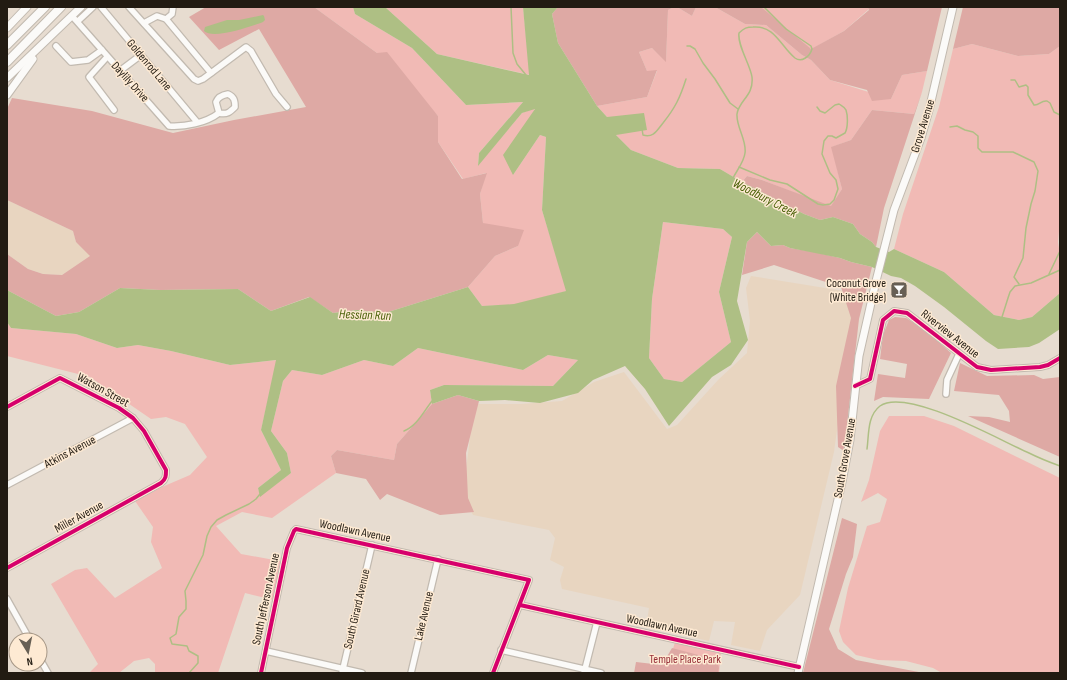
<svg xmlns="http://www.w3.org/2000/svg" width="1067" height="680" font-family="'Sofia Sans Condensed',sans-serif">
<rect width="100%" height="100%" fill="#e7dcd0"/>
<g fill="#e8d5c0">
<polygon points="7,200 73,231 76,242 91,256 62,275 43,274 28,269 7,254"/>
<polygon points="751,276 856,293 834,452 800,595 767,630 760,651 731,645 735,622 714,621 709,641 646,627 649,608 562,589 560,580 564,567 550,560 555,538 549,530 473,515 463,495 474,404 521,404 562,401 594,382 624,372 667,429 677,425 719,379 747,353 750,321 746,288"/>
</g>
<g fill="#f1bab5">
<polygon points="314,7 353,7 355,14 412,48 466,105 523,102 479,153 478,165 522,113 535,108 513,175 540,135 546,137 542,210 567,291 514,305 482,306 468,287 495,256 518,246 483,223 480,194 486,173 463,179 438,142 438,116 377,53"/>
<polygon points="385,7 523,7 530,75 437,54"/>
<polygon points="674,7 677,7 692,16 696,7 715,7 745,24 766,25 802,55 811,60 830,80 891,99 902,75 927,71 922,92 914,114 872,110 851,140 832,147 842,189 831,207 762,180 747,176 742,182 720,169 678,168 631,150 616,135 607,117 597,106 647,97 657,71 647,71 639,52 652,48 666,61 668,10"/>
<polygon points="761,7 868,7 869,9 844,31 810,50"/>
<polygon points="972,44 1018,56 1049,54 1060,46 1060,115 1059,116 1060,117 1060,220 1058,242 1060,255 1060,293 1032,317 1019,320 994,315 944,272 894,249 903,214 939,107 953,49"/>
<polygon points="663,222 723,229 732,237 719,292 731,342 682,382 664,379 649,358 652,299"/>
<polygon points="7,322 11,328 76,334 117,348 138,345 171,351 230,365 277,360 261,430 281,470 258,488 260,496 291,473 287,453 271,431 283,381 292,370 322,375 364,360 393,366 418,348 523,370 548,355 578,360 553,386 444,385 430,390 432,404 397,444 394,460 337,450 331,456 336,473 272,518 242,512 216,526 241,554 285,562 278,601 245,593 218,673 155,673 155,664 149,658 134,661 119,673 89,673 98,664 51,584 75,570 87,568 115,598 162,568 151,542 153,527 135,501 162,487 190,475 207,457 185,424 166,417 151,419 90,377 7,356"/>
<polygon points="889,416 924,416 954,426 1060,478 1060,673 942,673 933,668 906,661 878,660 856,655 843,642 839,631 848,588 867,526 880,522 887,499 878,493 861,502 869,480 880,431"/>
<polygon points="675,642 721,652 719,673 659,673 673,649"/>
</g>
<g fill="#dea9a4">
<polygon points="206,7 314,7 377,53 387,52 438,116 438,142 462,179 487,173 480,194 483,223 524,230 518,246 495,256 468,287 385,313 357,310 333,313 309,297 271,311 238,289 160,290 120,288 79,312 56,316 7,290 7,254 28,269 43,274 62,275 90,256 76,242 73,231 7,200 7,109 12,98 92,111 173,133 234,120 306,107 259,29 219,50 189,17"/>
<polygon points="558,7 674,7 668,10 666,62 652,48 639,52 647,71 657,70 647,97 597,106 558,43 552,14"/>
<polygon points="677,7 696,7 692,16"/>
<polygon points="715,7 761,7 811,49 844,31 869,10 868,7 942,7 927,71 902,75 891,99 872,101 867,90 830,80 811,60 802,55 766,25 745,24"/>
<polygon points="963,7 1060,7 1060,46 1049,54 1018,56 972,44 953,49"/>
<polygon points="922,92 884,208 876,247 872,242 860,234 853,224 833,217 820,220 804,214 742,182 747,176 762,180 831,206 842,189 831,147 851,140 872,110 914,114"/>
<polygon points="757,232 771,246 783,245 790,248 814,252 840,258 851,262 872,267 859,319 844,451 838,447 836,386 851,318 841,287 774,265 742,275 747,242"/>
<polygon points="895,317 906,318 924,329 951,353 929,399 883,397 874,401 878,374 905,378 907,364 880,359 883,335 889,320"/>
<polygon points="960,363 987,376 1034,375 1043,379 1060,377 1060,457 968,416 989,417 1010,422 1009,411 999,395 954,391"/>
<polygon points="458,395 479,401 466,453 468,498 474,512 440,515 387,494 380,500 366,479 336,473 331,456 337,450 394,460 397,444 432,404"/>
<polygon points="842,518 857,524 853,557 846,574 829,629 838,649 856,660 924,673 803,673"/>
<polygon points="672,648 717,660 719,668 718,673 634,673 636,662 662,665"/>
</g>
<g fill="#aebf84" fill-rule="evenodd">
<path d="M353,7H385L437,54L529,75L523,7H558L552,14L558,43L597,106L607,117L644,113L647,130L616,135L631,150L678,168L720,169L742,182L804,214L820,220L833,217L853,224L860,234L872,242L876,247L889,252L894,249L944,272L994,315L1019,320L1032,317L1060,293V329L1039,343L1029,347L998,349L986,341L944,307L915,286L901,278L891,276L872,267L851,262L840,258L790,248L783,245L771,246L757,232L747,242L737,301L748,340L731,365L712,377L669,426L645,389L625,366L593,380L578,393L540,403L505,400L479,401L458,395L432,404L430,390L444,385L553,386L578,360L548,355L523,370L418,348L393,366L364,360L322,375L292,370L283,381L271,431L287,453L291,473L260,497L258,488L281,470L261,430L276,360L230,365L171,351L138,345L117,348L76,334L11,328L7,322V290L56,316L79,312L120,288L160,290L238,289L271,311L310,297L333,313L357,310L385,313L468,287L482,306L514,304L566,291L542,210L546,137L540,135L513,175L503,155L535,109L522,113L478,166L479,153L523,102L466,105L412,48L355,14ZM663,222L723,229L732,237L719,292L731,342L682,382L664,379L649,358L652,299Z"/>
<path d="M263,15L264,16L265,20L263,22C252,26 213,40 204,31L205,27L227,20H239Z"/>
</g>
<g fill="none" stroke-linecap="round" stroke-linejoin="round">
<g stroke="#aebf84" stroke-width="1.5">
<polyline points="511,7 513,53 517,64 526,75"/>
<polyline points="687,46 690,46 695,49 703,63 715,79 730,103 738,109"/>
<path d="M1011,80H1015L1019,87L1026,85L1028,87V95L1034,105C1039,106 1041,100 1047,101L1050,103L1054,112L1060,115"/>
<polyline points="950,127 957,126 965,130 973,132 978,136 978,148 982,152 1013,152 1034,162 1038,171 1035,191 1031,204 1026,228 1023,258 1014,277 1019,284"/>
<path d="M642,129L643,135C654,138 657,130 663,123C675,108 680,98 686,79"/>
<path d="M739,167L770,180L787,184L818,204L823,205L830,204L834,200L838,189L836,180L830,173L822,154L824,141L828,136H832L836,138L845,133C848,128 848,116 846,110C845,107 842,106 839,104L835,105L825,113L820,111L817,107"/>
<path d="M733,178C737,170 744,162 745,153C747,140 736,127 737,114C739,100 754,96 752,77C750,64 737,45 739,33C744,28 747,27 753,27C775,25 781,47 795,58C802,63 810,56 812,49L811,46L786,29L764,7"/>
<polyline points="1049,274 1060,251"/>
<polyline points="1002,317 1008,298 1010,292 1015,286 1031,283 1060,270"/>
<path d="M404,431C417,426 424,411 432,401"/>
<path d="M867,449C869,435 867,416 880,406C907,387 1001,441 1029,453C1039,458 1049,462 1060,466"/>
<polyline points="189,673 198,663 198,656 189,651 187,646 172,644 170,638 176,634 179,617 186,609 186,601 185,591 203,555 207,536 211,527 217,520 226,515 249,504 256,499 260,494"/>
</g>
<g stroke="#c2bab0" stroke-width="8">
<g id="minor">
<polyline points="101,7 197,122"/>
<polyline points="129,7 194,79 198,81 203,79 246,47 251,51 276,94 287,107"/>
<path d="M72,16L169,126C185,127 206,123 219,113"/>
<polyline points="166,19 172,14 173,7"/>
<polyline points="78,21 93,7"/>
<polyline points="144,23 157,16 166,19 211,73"/>
<polyline points="56,46 71,62 88,60 102,50"/>
<polyline points="107,57 89,77 114,110"/>
<polyline points="121,70 141,55"/>
<path d="M228,94C234,97 235,100 235,107C230,112 227,115 219,113L216,102C218,97 222,95 228,94Z"/>
<polyline points="855,386 870,379 883,320 894,311 907,313 977,367 991,370 1040,367 1048,365 1060,358"/>
<polyline points="946,394 947,380 959,354"/>
<path d="M7,407L60,378L119,408L133,418L144,431L166,470C166,476 166,479 161,483L7,568"/>
<polyline points="7,485 133,418"/>
<polyline points="7,599 30,640"/>
<polyline points="520,605 799,667"/>
<polyline points="501,650 601,673"/>
<polyline points="266,651 362,673"/>
<polyline points="40,659 48,673"/>
<polyline points="261,673 287,548 294,531 296,529 529,580 493,673"/>
<polyline points="342,673 372,545"/>
<polyline points="411,673 438,559"/>
<polyline points="584,673 597,622"/>
</g>
</g>
<g stroke="#c2bab0" stroke-width="9">
<g id="major">
<polyline points="7,28 27,7"/>
<polyline points="7,78 81,7"/>
<polyline points="7,95 33,59"/>
<polyline points="798,673 842,482 850,440 859,356 876,281 894,210 921,138 929,110 953,7"/>
</g>
</g>
<g stroke="#c2bab0" stroke-width="10">
<g id="highway">
<polyline points="7,45 45,7"/>
<polyline points="7,62 61,7"/>
</g>
</g>
<use href="#minor" stroke="#fbfaf8" stroke-width="5.5"/>
<use href="#major" stroke="#fbfaf8" stroke-width="7"/>
<use href="#highway" stroke="#fbfaf8" stroke-width="8"/>
<g stroke="#feead3" stroke-width="6">
<g id="cycleway">
<polyline points="855,386 870,379 883,320 894,311 907,313 977,367 991,370 1040,367 1048,365 1060,358"/>
<path d="M7,407L60,378L119,408L133,418L144,431L166,470C166,476 166,479 161,483L7,568"/>
<polyline points="520,605 799,667"/>
<polyline points="261,673 287,548 294,531 296,529 529,580 493,673"/>
</g>
</g>
<use href="#cycleway" stroke="#d6006c" stroke-width="4"/>
</g>
<defs>
<g id="bar-square" transform="scale(0.9)"><rect x="-9" y="-9" width="18" height="18" rx="4" fill="#675f54" stroke="#feead3"/><path d="M-6-5H6L.8 .8V4.5H3.5V6h-7V4.5H-.8V.8Z" fill="#fff"/></g>
</defs>
<g fill-rule="evenodd">
<use href="#bar-square" x="899" y="290"/>
</g>
<g text-anchor="middle" dominant-baseline="central" stroke-width="3" stroke-linejoin="round" paint-order="stroke">
<g font-size="12" fill="#221b12" stroke="#feead3">
<text transform="translate(149 65) rotate(50)">Goldenrod Lane</text>
<text transform="translate(130 82) rotate(48)">Daylily Drive</text>
<text transform="translate(923 126) rotate(-73)">Grove Avenue</text>
<text transform="translate(950 334) rotate(38)">Riverview Avenue</text>
<text transform="translate(103 390) rotate(29)">Watson Street</text>
<text transform="translate(70 452) rotate(-28)">Atkins Avenue</text>
<text transform="translate(845 458) rotate(-80)">South Grove Avenue</text>
<text transform="translate(79 517) rotate(-29)">Miller Avenue</text>
<text transform="translate(355 531) rotate(12)">Woodlawn Avenue</text>
<text transform="translate(266 599) rotate(-78)">South Jefferson Avenue</text>
<text transform="translate(357 609) rotate(-77)">South Girard Avenue</text>
<text transform="translate(424 616) rotate(-77)">Lake Avenue</text>
<text transform="translate(662 626) rotate(12)">Woodlawn Avenue</text>
</g>
<g font-size="12" fill="#221b12" stroke="#feead3" text-anchor="end">
<text x="886" y="283">Coconut Grove<tspan x="886" dy="14">(White Bridge)</tspan></text>
</g>
<g font-size="12" fill="#962e38" stroke="#feead3">
<text x="685" y="659">Temple Place Park</text>
</g>
<g font-size="13" font-style="italic" fill="#496007" stroke="#feead3">
<text transform="translate(765 198) rotate(27)">Woodbury Creek</text>
<text transform="translate(365 315) rotate(2)">Hessian Run</text>
</g>
</g>
<rect width="1067" height="680" fill="none" stroke="#221b12" stroke-width="16"/>
<g transform="translate(28 652) rotate(170)"><circle r="19" fill="#feead3" stroke="#a69786"/>
<path d="M0-3L7 15L0 10L-7 15Z" fill="#675f54"/>
<text y="-6" font-size="11" font-weight="bold" text-anchor="middle" fill="#221b12">N</text>
</g>
</svg>
